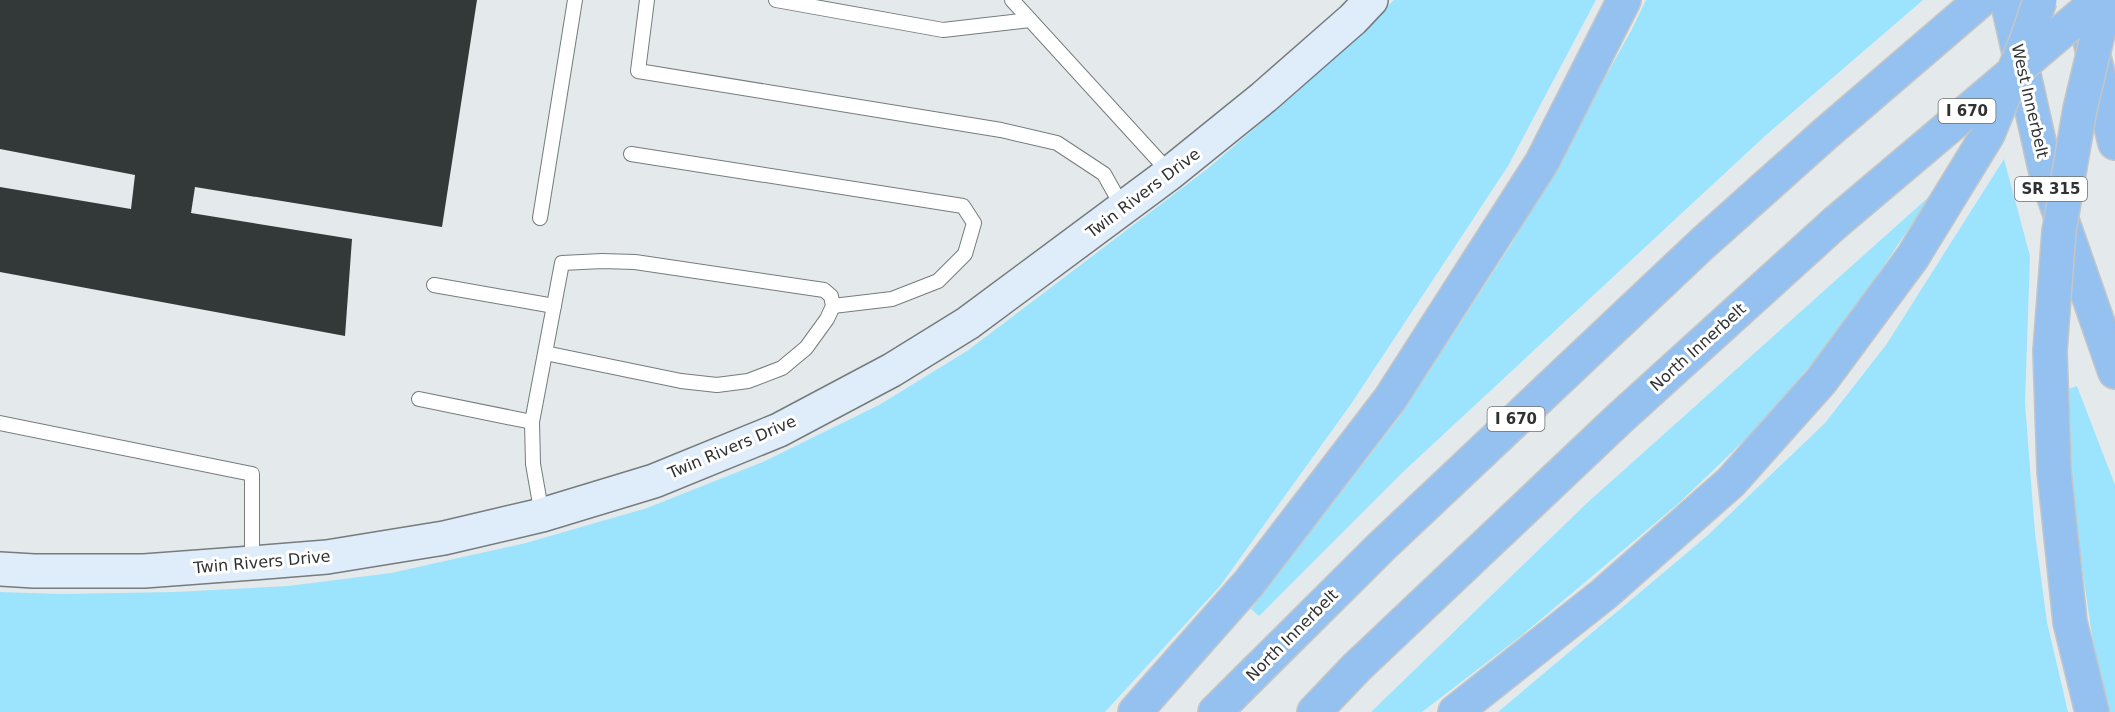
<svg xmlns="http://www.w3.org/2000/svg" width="2115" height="712" font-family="'DejaVu Sans',sans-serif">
<rect width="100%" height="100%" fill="#e4eaec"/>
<g fill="#9ce4fd">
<polygon points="1394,0 1596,0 1508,166 1351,404 1220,586 1105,712 0,712 0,592 61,594 174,592 288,586 391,573 526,543 647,508 765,461 879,405 967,351 1206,170 1297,92"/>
<polygon points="1646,0 1923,0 1766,135 1404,471 1259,616 1251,609 1400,416 1512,243 1631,31"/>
<polygon points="2004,159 2030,256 2025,403 2035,533 2047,622 2068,712 1498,712 1707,536 1825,423 1886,345"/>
<polygon points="1932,194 1840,331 1754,431 1679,503 1521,636 1422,712 1371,712 1587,503"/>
<polygon points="2077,386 2115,485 2115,712 2109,712 2094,649 2073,506 2068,389"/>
</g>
<polygon fill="#333938" points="0,0 477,0 442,227 195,187 191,213 352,239 345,336 0,272 0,187 131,209 135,175 0,149"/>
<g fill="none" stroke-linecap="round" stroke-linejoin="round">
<g stroke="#767b7d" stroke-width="16">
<g id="lane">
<polyline points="647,0 638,71 1001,130 1057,143 1104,174 1123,208"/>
<polyline points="776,0 943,30 1030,20"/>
<polyline points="1012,0 1170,173"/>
<polyline points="631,154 963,206 974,223 965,254 938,281 892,299 833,306"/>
<polyline points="540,218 575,0"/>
<polyline points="434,285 554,306"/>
<polyline points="419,399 532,422"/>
<polyline points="0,423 252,474 252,563"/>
<polyline points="542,515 533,464 532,422 562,263 602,261 635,262 824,290 831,296 833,306 827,319 806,348 782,368 748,381 717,385 681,381 545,353"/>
</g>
</g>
<g stroke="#767b7d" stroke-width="36">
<polyline id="secondary" points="0,569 34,571 144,571 252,563 327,557 444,538 542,515 654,481 779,430 892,370 968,323 1170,173 1264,97 1353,19 1371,0"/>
</g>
<g stroke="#c5c5c6" stroke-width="36">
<g id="highway">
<polyline points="2007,0 2047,177 2115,372"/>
<polyline points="2091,45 2115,143"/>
<polyline points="2050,351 2054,471 2070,622 2092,712"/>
<polyline points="1135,712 1249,583 1390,399 1542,162 1624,0"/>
<polyline points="1215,712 1380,548 1702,244 1825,134 1981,0"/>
<polyline points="1314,712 1357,667 1620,418 1835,223"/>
<polyline points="1455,712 1604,594 1731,482 1821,381 1912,258 1988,134"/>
</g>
</g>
<use href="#lane" stroke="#fff" stroke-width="14"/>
<use href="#secondary" stroke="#dfecfa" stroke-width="33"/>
<use href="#highway" stroke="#94c1ef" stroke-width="33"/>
<g stroke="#c5c5c6" stroke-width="36" stroke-linecap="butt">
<g id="highway-bridge">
<polyline points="1988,134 2027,39 2040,0"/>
<polyline points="1835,223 2099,0"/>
<polyline points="2050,351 2059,231 2080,109 2100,25 2108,0"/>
</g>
</g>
<use href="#highway-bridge" stroke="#94c1ef" stroke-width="33"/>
</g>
<g text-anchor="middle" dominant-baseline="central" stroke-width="6" stroke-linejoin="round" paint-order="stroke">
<g fill="#fff" stroke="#6d6f70" stroke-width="1.5">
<rect x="1938.5" y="99" width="57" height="24" rx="4.5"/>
<rect x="2015" y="177" width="72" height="24" rx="4.5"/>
<rect x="1487.5" y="407" width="57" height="24" rx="4.5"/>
</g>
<g font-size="15" font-weight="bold" fill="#2f3132">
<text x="1967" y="111">I 670</text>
<text x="2051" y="189">SR 315</text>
<text x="1516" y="419">I 670</text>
</g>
<g font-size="16" fill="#2f3132" stroke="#fff">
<text transform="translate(2030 101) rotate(77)">West Innerbelt</text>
<text transform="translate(1143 193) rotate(-37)">Twin Rivers Drive</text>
<text transform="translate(1698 347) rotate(-42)">North Innerbelt</text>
<text transform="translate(732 447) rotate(-23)">Twin Rivers Drive</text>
<text transform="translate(262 562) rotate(-5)">Twin Rivers Drive</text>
<text transform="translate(1292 635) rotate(-45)">North Innerbelt</text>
</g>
</g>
</svg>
